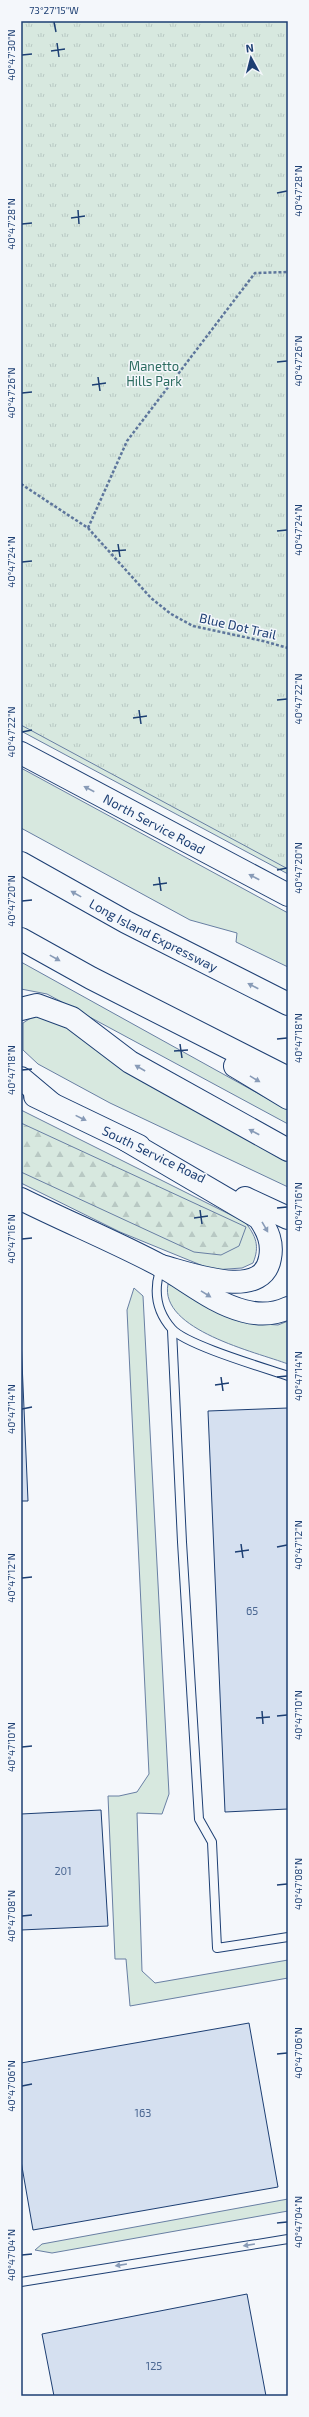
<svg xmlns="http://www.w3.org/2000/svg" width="309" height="2417" font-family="'Exo 2',sans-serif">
<defs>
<pattern id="forest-firs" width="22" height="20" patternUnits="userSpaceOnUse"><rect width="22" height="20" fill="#d7e8df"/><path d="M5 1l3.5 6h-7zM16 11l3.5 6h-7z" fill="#b8c8c3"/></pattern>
<pattern id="park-tufts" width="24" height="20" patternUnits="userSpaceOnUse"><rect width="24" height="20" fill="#d7e8df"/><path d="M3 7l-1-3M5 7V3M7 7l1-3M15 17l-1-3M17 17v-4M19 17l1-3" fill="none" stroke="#b8c8c3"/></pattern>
</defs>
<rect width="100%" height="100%" fill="#f4f7fb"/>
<g fill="#d7e8df" stroke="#687fa3">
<polygon points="21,713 288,846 288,874 21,731"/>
<polygon points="21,768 288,913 288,967 236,942 237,933 190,920 21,828"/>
<polygon points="21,962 288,1110 288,1124 47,994 21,989"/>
<polygon points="37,1014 54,1016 288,1157 288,1187 110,1103 38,1064 23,1050 23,1023"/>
<path d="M21,1110L245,1222C256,1236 260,1246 253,1263L242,1268L213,1270L120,1232L21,1183Z"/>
<path d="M168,1284L264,1324L278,1325L288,1321V1364C256,1352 159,1330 168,1284Z"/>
<polygon points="134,1288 143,1296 169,1794 162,1814 137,1813 142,1971 155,1983 288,1960 288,1978 130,2006 126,1959 115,1959 108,1796 119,1796 137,1792 149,1774 127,1310"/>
<polygon points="288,2199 288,2211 52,2253 35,2250 42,2244"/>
</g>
<polygon fill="url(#forest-firs)" stroke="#687fa3" points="21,1123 246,1227 239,1246 221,1255 194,1252 21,1172"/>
<polygon fill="url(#park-tufts)" stroke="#687fa3" points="21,21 288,21 288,869 21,725"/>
<g fill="#d5e0f0" stroke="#1d3f73">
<polygon points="21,1339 28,1501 21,1501"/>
<polygon points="288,1408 288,1809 225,1812 208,1411"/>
<polygon points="101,1810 108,1926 21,1930 21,1814"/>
<polygon points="249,2023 278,2187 33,2230 21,2161 21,2063"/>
<polygon points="247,2294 266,2396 54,2396 42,2334"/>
</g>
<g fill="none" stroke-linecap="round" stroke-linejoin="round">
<g stroke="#1d3f73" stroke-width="10">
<g id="lane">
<path d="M161,1267C153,1290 156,1311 172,1329C186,1345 265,1368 288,1376"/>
<polyline points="172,1330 182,1542 199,1819 212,1842 217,1948 288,1937"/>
<polyline points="21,2282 288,2239"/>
</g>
</g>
<g stroke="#1d3f73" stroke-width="24">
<g id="secondary">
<path id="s1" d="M21,753L288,895"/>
<polyline points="35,1096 139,1146"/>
<path d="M126,1140L259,1218C268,1231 273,1243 270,1258C263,1302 189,1273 161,1266"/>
<polyline points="245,1198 288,1218"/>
<path d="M21,1199C67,1222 116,1242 161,1266C188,1281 213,1303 244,1311C259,1315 273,1315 288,1308"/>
</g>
</g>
<g stroke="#1d3f73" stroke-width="24">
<g id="highway">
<path id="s2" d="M21,863L126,922L288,1004"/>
<polyline points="21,939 91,978 288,1078"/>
<polyline points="21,1009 37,1005 72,1018 130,1062 288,1150"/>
<polyline points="235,1066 288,1098"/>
<polyline points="21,1078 52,1104"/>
</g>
</g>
<g stroke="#5e769c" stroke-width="2.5" stroke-dasharray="3 2" stroke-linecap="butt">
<polyline points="21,484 88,528 151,598 171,614 193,626 263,641 288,648"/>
<polyline points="88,528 127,441 255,273 288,272"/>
</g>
<use href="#lane" stroke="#f4f7fb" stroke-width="8"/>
<use href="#secondary" stroke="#f4f7fb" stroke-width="22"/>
<use href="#highway" stroke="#f4f7fb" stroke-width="22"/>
</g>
<defs><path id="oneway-solid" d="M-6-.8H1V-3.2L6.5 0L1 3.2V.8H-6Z"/></defs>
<g fill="#889bb7">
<use href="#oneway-solid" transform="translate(89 789) rotate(-152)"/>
<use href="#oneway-solid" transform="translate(254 877) rotate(-152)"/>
<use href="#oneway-solid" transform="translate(76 894) rotate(-151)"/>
<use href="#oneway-solid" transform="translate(55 958) rotate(29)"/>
<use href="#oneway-solid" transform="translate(253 986) rotate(-153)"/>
<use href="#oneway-solid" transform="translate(140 1068) rotate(-150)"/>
<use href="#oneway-solid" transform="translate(255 1079) rotate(31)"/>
<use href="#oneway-solid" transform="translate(81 1118) rotate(26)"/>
<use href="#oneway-solid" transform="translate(254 1132) rotate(-152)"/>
<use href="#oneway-solid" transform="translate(265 1227) rotate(60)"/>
<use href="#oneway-solid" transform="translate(206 1294) rotate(32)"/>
<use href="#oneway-solid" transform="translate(249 2245) rotate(171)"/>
<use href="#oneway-solid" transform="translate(121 2265) rotate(171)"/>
</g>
<path fill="none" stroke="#1d3f73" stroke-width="1.5" d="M54,22L56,32M57,43L59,57M51,51L65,49M22,55L32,54M277,193L287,191M78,210L79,224M71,218L85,216M22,224L32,223M277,362L287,361M98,377L100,391M92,385L106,383M22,393L32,392M277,531L287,530M118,544L120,557M112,551L126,550M22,562L32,561M277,700L287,699M139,710L141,724M133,718L147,716M22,732L32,730M277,870L287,868M159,877L161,891M153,885L167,883M22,901L32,900M277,1039L287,1038M180,1044L182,1058M174,1051L188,1050M22,1070L32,1069M277,1208L287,1207M200,1210L202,1224M194,1218L208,1216M22,1239L32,1238M221,1377L223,1391M277,1377L287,1376M215,1385L229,1383M22,1409L32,1407M241,1544L243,1558M277,1547L287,1545M235,1552L249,1550M22,1578L32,1577M262,1711L263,1724M277,1716L287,1715M256,1718L270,1717M22,1747L32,1746M277,1885L287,1884M22,1916L32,1915M277,2054L287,2053M22,2086L32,2084M277,2223L287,2222M22,2255L32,2254"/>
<g text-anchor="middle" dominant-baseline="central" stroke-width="3" stroke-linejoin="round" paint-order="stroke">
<g font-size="11" fill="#4b6792">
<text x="252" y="1610">65</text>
<text x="63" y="1870">201</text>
<text x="143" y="2112">163</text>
<text x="154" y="2365">125</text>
</g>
<g font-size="13" fill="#2c6c60" stroke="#f4f7fb">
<text x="154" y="366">Manetto<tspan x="154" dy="15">Hills Park</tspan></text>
</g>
<g font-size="13" fill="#1d3f73" stroke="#f4f7fb">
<text transform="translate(238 626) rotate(13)">Blue Dot Trail</text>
<text stroke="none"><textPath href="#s1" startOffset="151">North Service Road</textPath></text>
<text stroke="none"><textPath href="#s2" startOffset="151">Long Island Expressway</textPath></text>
<text transform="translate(154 1154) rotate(26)">South Service Road</text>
</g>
</g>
<rect width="309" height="2417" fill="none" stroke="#f4f7fb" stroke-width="44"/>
<g transform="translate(251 58) rotate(353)" stroke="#f4f7fb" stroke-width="3" paint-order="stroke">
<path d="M0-3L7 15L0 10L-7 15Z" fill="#1d3f73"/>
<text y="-6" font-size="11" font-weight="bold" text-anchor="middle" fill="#1d3f73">N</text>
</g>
<rect x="22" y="22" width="265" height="2373" fill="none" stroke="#1d3f73" stroke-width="1.5"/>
<g font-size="10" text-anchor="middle" fill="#1d3f73">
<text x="54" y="14">73°27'15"W</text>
<text transform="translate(11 55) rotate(-90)" y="4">40°47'30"N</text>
<text transform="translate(298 191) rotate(-90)" y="4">40°47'28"N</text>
<text transform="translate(11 224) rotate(-90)" y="4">40°47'28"N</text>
<text transform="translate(298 361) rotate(-90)" y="4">40°47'26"N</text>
<text transform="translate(11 393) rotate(-90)" y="4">40°47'26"N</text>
<text transform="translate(298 530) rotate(-90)" y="4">40°47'24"N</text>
<text transform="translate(11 562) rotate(-90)" y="4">40°47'24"N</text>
<text transform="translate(298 699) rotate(-90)" y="4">40°47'22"N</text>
<text transform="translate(11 732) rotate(-90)" y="4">40°47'22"N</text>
<text transform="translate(298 868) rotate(-90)" y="4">40°47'20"N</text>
<text transform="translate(11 901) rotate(-90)" y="4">40°47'20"N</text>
<text transform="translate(298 1038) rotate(-90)" y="4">40°47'18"N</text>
<text transform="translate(11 1070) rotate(-90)" y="4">40°47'18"N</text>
<text transform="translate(298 1207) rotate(-90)" y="4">40°47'16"N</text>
<text transform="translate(11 1239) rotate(-90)" y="4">40°47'16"N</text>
<text transform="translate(298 1376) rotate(-90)" y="4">40°47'14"N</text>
<text transform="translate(11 1409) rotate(-90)" y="4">40°47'14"N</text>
<text transform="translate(298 1545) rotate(-90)" y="4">40°47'12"N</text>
<text transform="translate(11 1578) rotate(-90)" y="4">40°47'12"N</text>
<text transform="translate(298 1715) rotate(-90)" y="4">40°47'10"N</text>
<text transform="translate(11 1747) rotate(-90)" y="4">40°47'10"N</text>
<text transform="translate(298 1884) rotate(-90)" y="4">40°47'08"N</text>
<text transform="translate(11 1916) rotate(-90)" y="4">40°47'08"N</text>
<text transform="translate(298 2053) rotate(-90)" y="4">40°47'06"N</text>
<text transform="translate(11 2086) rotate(-90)" y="4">40°47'06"N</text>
<text transform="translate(298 2222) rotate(-90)" y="4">40°47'04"N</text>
<text transform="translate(11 2255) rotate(-90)" y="4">40°47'04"N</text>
</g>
</svg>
